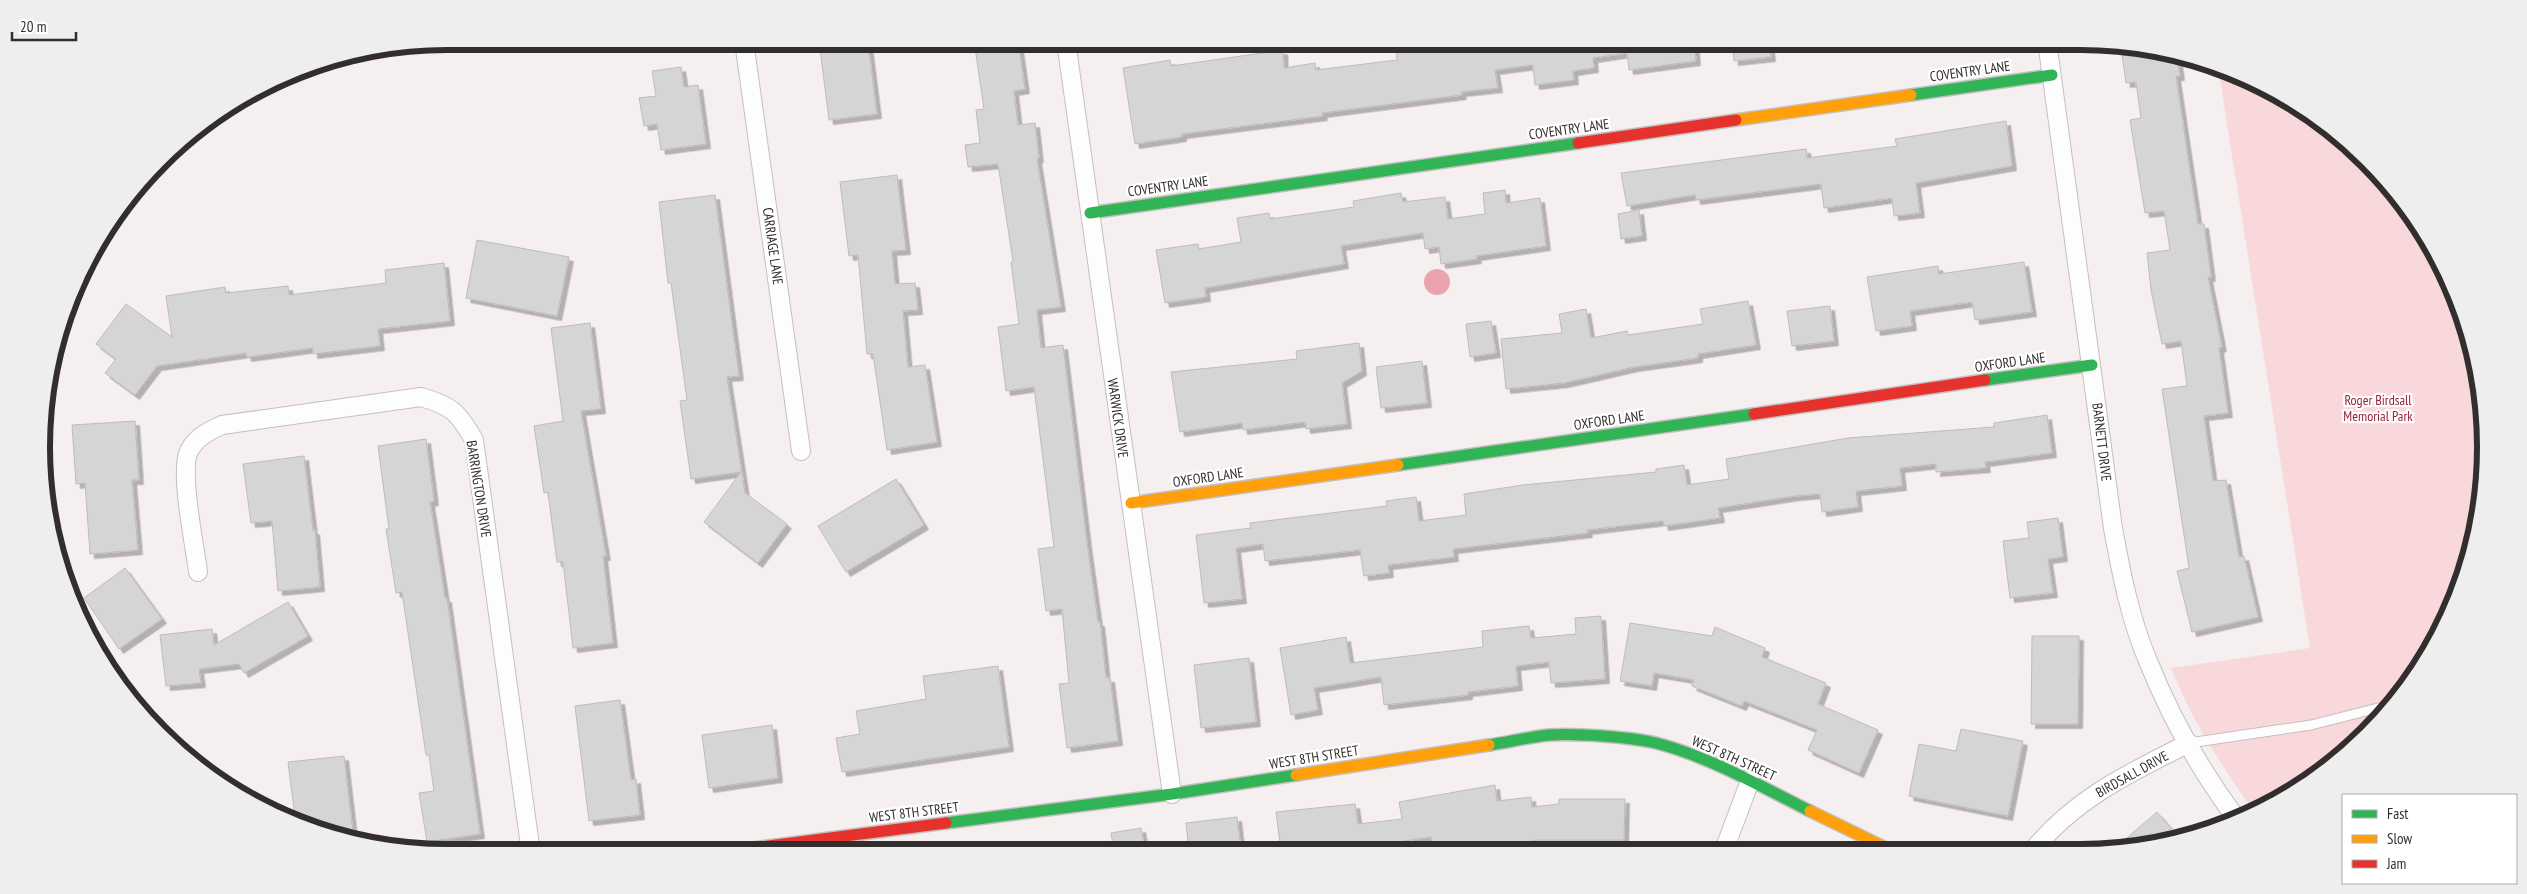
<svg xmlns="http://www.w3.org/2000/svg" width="2527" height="894" font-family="'PT Sans Narrow',sans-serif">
<defs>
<filter id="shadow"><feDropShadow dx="4.5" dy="4.5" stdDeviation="0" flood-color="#0004"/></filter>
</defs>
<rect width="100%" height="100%" fill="#f6eff0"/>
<path fill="#f9d8dc" d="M2218,67L2259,83L2327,125L2385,179L2431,244L2464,316L2482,394L2485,473L2472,552L2431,650L2348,752L2261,810L2254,811C2221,766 2192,720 2171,668L2310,648Z"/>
<circle fill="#e9a4ae" cx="1437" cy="282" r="13"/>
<g fill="#d6d5d6" stroke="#bdbcbd" filter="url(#shadow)">
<polygon points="974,41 1018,41 1025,89 1014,91 1018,125 1035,123 1039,158 1037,159 1061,307 1037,310 1041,348 1063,345 1087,543 1098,622 1100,622 1106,678 1110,678 1118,741 1067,748 1059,684 1069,683 1062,609 1046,611 1038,549 1054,547 1034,387 1006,391 998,327 1019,324 1011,262 1013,261 998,164 968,167 965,145 980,143 976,110 984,109"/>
<polygon points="1395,41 1694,41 1696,61 1629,70 1627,53 1593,58 1594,68 1573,71 1574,80 1535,85 1533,65 1495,70 1498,88 1461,92 1462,95 1322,113 1323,116 1182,134 1182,137 1135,144 1123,68 1170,60 1171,66 1283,50 1284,68 1315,63 1316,70 1397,60"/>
<polygon points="1732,41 1769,41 1771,57 1734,61"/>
<polygon points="868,43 877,114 829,120 820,49"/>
<polygon points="2131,48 2177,54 2180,76 2176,76 2198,224 2204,224 2211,277 2208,277 2222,347 2219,348 2228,413 2204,416 2213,481 2226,480 2239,557 2244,556 2258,617 2192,632 2177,571 2189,568 2162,389 2187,386 2181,341 2162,344 2151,290 2147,253 2170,250 2164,211 2145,213 2130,120 2141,118 2136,82 2126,83 2122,55 2132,54"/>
<polygon points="681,67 684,87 698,85 706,144 661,150 657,124 644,126 639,98 656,96 652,71"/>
<polygon points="2006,121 2012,166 1916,183 1920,213 1894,216 1892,198 1824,208 1821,184 1696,200 1695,195 1627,206 1621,173 1806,149 1807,158 1897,146 1895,139"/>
<polygon points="897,175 906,250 892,251 895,284 915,283 918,310 903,311 908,367 925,365 937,442 887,450 873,354 867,354 858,255 849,256 840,182"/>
<polygon points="1505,190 1506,203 1540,198 1546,246 1476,256 1477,259 1441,264 1439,247 1425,249 1423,233 1341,246 1344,264 1205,288 1206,297 1165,303 1156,250 1198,244 1199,249 1241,242 1237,218 1269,213 1270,219 1354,207 1353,201 1401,193 1403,202 1445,197 1448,219 1485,214 1483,193"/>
<polygon points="715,195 739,376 727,377 745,493 787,524 758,563 704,522 741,472 691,479 680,401 687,400 671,283 668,283 659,202"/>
<polygon points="1639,210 1642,236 1621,239 1618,214"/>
<polygon points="477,240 569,257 557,316 466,298"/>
<polygon points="2024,262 2032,312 1975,320 1972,302 1910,311 1912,326 1876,331 1867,277 1938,266 1939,274"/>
<polygon points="444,263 450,321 378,329 380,346 313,354 313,348 247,357 246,353 157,366 135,395 105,373 116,359 96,344 126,304 172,337 166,296 225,287 226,293 288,286 289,295 386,283 385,270"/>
<polygon points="1748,301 1756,345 1698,354 1698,358 1634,367 1564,383 1506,389 1501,339 1562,333 1559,314 1586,309 1591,338 1627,331 1628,335 1703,324 1700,309"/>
<polygon points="1830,306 1834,341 1792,346 1787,311"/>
<polygon points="1491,321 1496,353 1470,357 1466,324"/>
<polygon points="590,323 601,409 581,411 606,556 603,556 613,643 573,648 563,562 557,562 548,492 544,493 534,426 563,421 551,328"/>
<polygon points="1359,343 1362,371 1342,383 1347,424 1306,429 1305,422 1243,430 1242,423 1180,432 1171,372 1297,359 1296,351"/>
<polygon points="1422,361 1427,403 1381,408 1376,367"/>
<polygon points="2047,415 2052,453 1985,462 1986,468 1936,472 1936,464 1900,468 1902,486 1856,491 1858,507 1822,512 1820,494 1795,496 1718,508 1720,518 1664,526 1663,521 1587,530 1588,533 1453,549 1454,557 1388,565 1389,573 1364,576 1360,550 1265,561 1263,544 1236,548 1242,599 1204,603 1196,535 1251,528 1250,523 1387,506 1386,501 1416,497 1419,521 1466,515 1464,494 1523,485 1656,472 1656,469 1684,465 1687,485 1729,479 1726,459 1848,438 1994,427 1994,423"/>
<polygon points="135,421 139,480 132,480 138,550 90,554 85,483 76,484 72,425"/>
<polygon points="426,439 434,501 430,502 445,598 447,598 480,834 427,842 419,793 434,791 429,755 426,755 402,592 396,593 386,529 389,529 378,446"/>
<polygon points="304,456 313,531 315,530 320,587 278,591 272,521 251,523 243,464"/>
<polygon points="896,479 924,525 846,572 818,526"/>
<polygon points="2058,518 2063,557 2048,559 2053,593 2010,598 2003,541 2029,538 2027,522"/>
<polygon points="125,568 162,619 119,649 84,598"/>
<polygon points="288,602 308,636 244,673 239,664 199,669 201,683 166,686 160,635 212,629 214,645"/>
<polygon points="1601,616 1605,679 1551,683 1549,662 1516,666 1518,686 1468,692 1468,695 1384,705 1381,677 1314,688 1318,710 1291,715 1280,648 1346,637 1350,663 1483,647 1482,631 1529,626 1531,638 1576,634 1575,618"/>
<polygon points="1630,623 1712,636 1715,627 1765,648 1762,657 1826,683 1818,704 1878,730 1859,773 1808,750 1817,730 1744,701 1742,706 1692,686 1694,680 1654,673 1652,686 1620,681"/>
<polygon points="2032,636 2079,636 2078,724 2031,724"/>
<polygon points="1249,658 1256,722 1201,728 1194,665"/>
<polygon points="998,666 1009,747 842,772 836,738 860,734 856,711 926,699 923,676"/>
<polygon points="620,700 631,780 636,779 640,815 589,821 575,706"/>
<polygon points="772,725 778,778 709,788 702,735"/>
<polygon points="1961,729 2023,741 2008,816 1909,796 1919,744 1956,751"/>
<polygon points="344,756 354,841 342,839 295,817 288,762"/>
<polygon points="1495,785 1497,801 1531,797 1532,807 1559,804 1559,799 1625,799 1624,840 1539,840 1498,845 1499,851 1433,851 1431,837 1391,843 1392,851 1281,851 1276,812 1355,804 1358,824 1402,819 1399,802"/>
<polygon points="2157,812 2178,836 2133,849 2114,849"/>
<polygon points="1237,817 1241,851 1189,851 1186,823"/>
<polygon points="1141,828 1145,851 1114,851 1111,833"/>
</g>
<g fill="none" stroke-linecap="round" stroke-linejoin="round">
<g stroke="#c4bfbf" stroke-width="11">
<polyline id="lane" points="2189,743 2311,725 2386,706"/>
</g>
<g stroke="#c4bfbf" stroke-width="20">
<g id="street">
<polyline points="744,41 801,451"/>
<polyline points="1066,41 1172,794"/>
<path d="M2047,41L2113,528C2121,572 2130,619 2148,661C2170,716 2201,771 2236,818"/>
<path d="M198,572C195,546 179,472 189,451C196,437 209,431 222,425L421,397C452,406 458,412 474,440L531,853"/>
<path d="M2034,849C2076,798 2131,772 2189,743"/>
<polyline points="1724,850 1750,781"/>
</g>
</g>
<g stroke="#c4bfbf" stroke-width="14">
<g id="fast">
<polyline points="1911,95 2052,75"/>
<polyline points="1090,213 1578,143"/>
<polyline points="1985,380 2092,365"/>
<polyline points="1398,465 1754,414"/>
<path d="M1489,745C1509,742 1529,737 1549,735C1575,733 1630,737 1656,743C1710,757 1760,786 1810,811"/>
<polyline points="946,823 1172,794 1296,775"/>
</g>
</g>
<g stroke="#c4bfbf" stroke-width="14">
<g id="slow">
<polyline points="1736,120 1911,95"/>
<polyline points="1131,503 1398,465"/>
<polyline points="1296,775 1489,745"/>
<polyline points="1810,811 1890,850"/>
</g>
</g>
<g stroke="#c4bfbf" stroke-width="14">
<g id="jam">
<polyline points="1578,143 1736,120"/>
<polyline points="1754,414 1985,380"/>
<polyline points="722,852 946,823"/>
</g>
</g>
<use href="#lane" stroke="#fefdfd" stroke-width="9"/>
<use href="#street" stroke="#fefdfd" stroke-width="18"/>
<use href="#fast" stroke="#30b455" stroke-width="11"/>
<use href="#slow" stroke="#ff9f0a" stroke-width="11"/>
<use href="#jam" stroke="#e5322d" stroke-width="11"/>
</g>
<g text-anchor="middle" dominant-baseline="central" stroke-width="4.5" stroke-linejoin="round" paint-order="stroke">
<g font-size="14" fill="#332e2e" stroke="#fff">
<text transform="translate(1970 71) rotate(-8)">COVENTRY LANE</text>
<text transform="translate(1569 129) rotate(-8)">COVENTRY LANE</text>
<text transform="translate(1168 186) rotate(-8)">COVENTRY LANE</text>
<text transform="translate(773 246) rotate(82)">CARRIAGE LANE</text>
<text transform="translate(2010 362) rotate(-8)">OXFORD LANE</text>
<text transform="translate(1118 418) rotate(82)">WARWICK DRIVE</text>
<text transform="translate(1609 420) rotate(-8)">OXFORD LANE</text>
<text transform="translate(2102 442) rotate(83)">BARNETT DRIVE</text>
<text transform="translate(1208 477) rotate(-8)">OXFORD LANE</text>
<text transform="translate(479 489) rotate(81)">BARRINGTON DRIVE</text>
<text transform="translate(1314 757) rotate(-9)">WEST 8TH STREET</text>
<text transform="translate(1734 758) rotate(24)">WEST 8TH STREET</text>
<text transform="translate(2132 774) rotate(-29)">BIRDSALL DRIVE</text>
<text transform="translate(914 812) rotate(-7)">WEST 8TH STREET</text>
</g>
<g font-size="14" fill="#95243e" stroke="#fff">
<text x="2378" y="400">Roger Birdsall<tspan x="2378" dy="16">Memorial Park</tspan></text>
</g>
</g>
<path d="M0 0H2527V894H0ZM447 50H2080A397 397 0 0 1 2477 447V447A397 397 0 0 1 2080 844H447A397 397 0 0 1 50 447V447A397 397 0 0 1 447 50Z" fill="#efeeee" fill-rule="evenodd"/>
<path fill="none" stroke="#332e2e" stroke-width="6" d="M447 50H2080A397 397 0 0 1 2477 447V447A397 397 0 0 1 2080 844H447A397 397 0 0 1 50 447V447A397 397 0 0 1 447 50Z"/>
<rect x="2342" y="794" width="175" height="90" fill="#ffffff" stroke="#adabab"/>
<rect x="2352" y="810" width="25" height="8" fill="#30b455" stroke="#adabab"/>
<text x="2387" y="819" font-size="15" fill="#332e2e">Fast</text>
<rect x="2352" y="835" width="25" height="8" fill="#ff9f0a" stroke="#adabab"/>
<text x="2387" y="844" font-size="15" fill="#332e2e">Slow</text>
<rect x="2352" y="860" width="25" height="8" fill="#e5322d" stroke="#adabab"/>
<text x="2387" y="869" font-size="15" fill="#332e2e">Jam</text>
<path d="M12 32v8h64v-8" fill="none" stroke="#332e2e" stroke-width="2.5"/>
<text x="20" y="32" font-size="15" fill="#332e2e" stroke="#ffffff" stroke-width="4" paint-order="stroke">20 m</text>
</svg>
